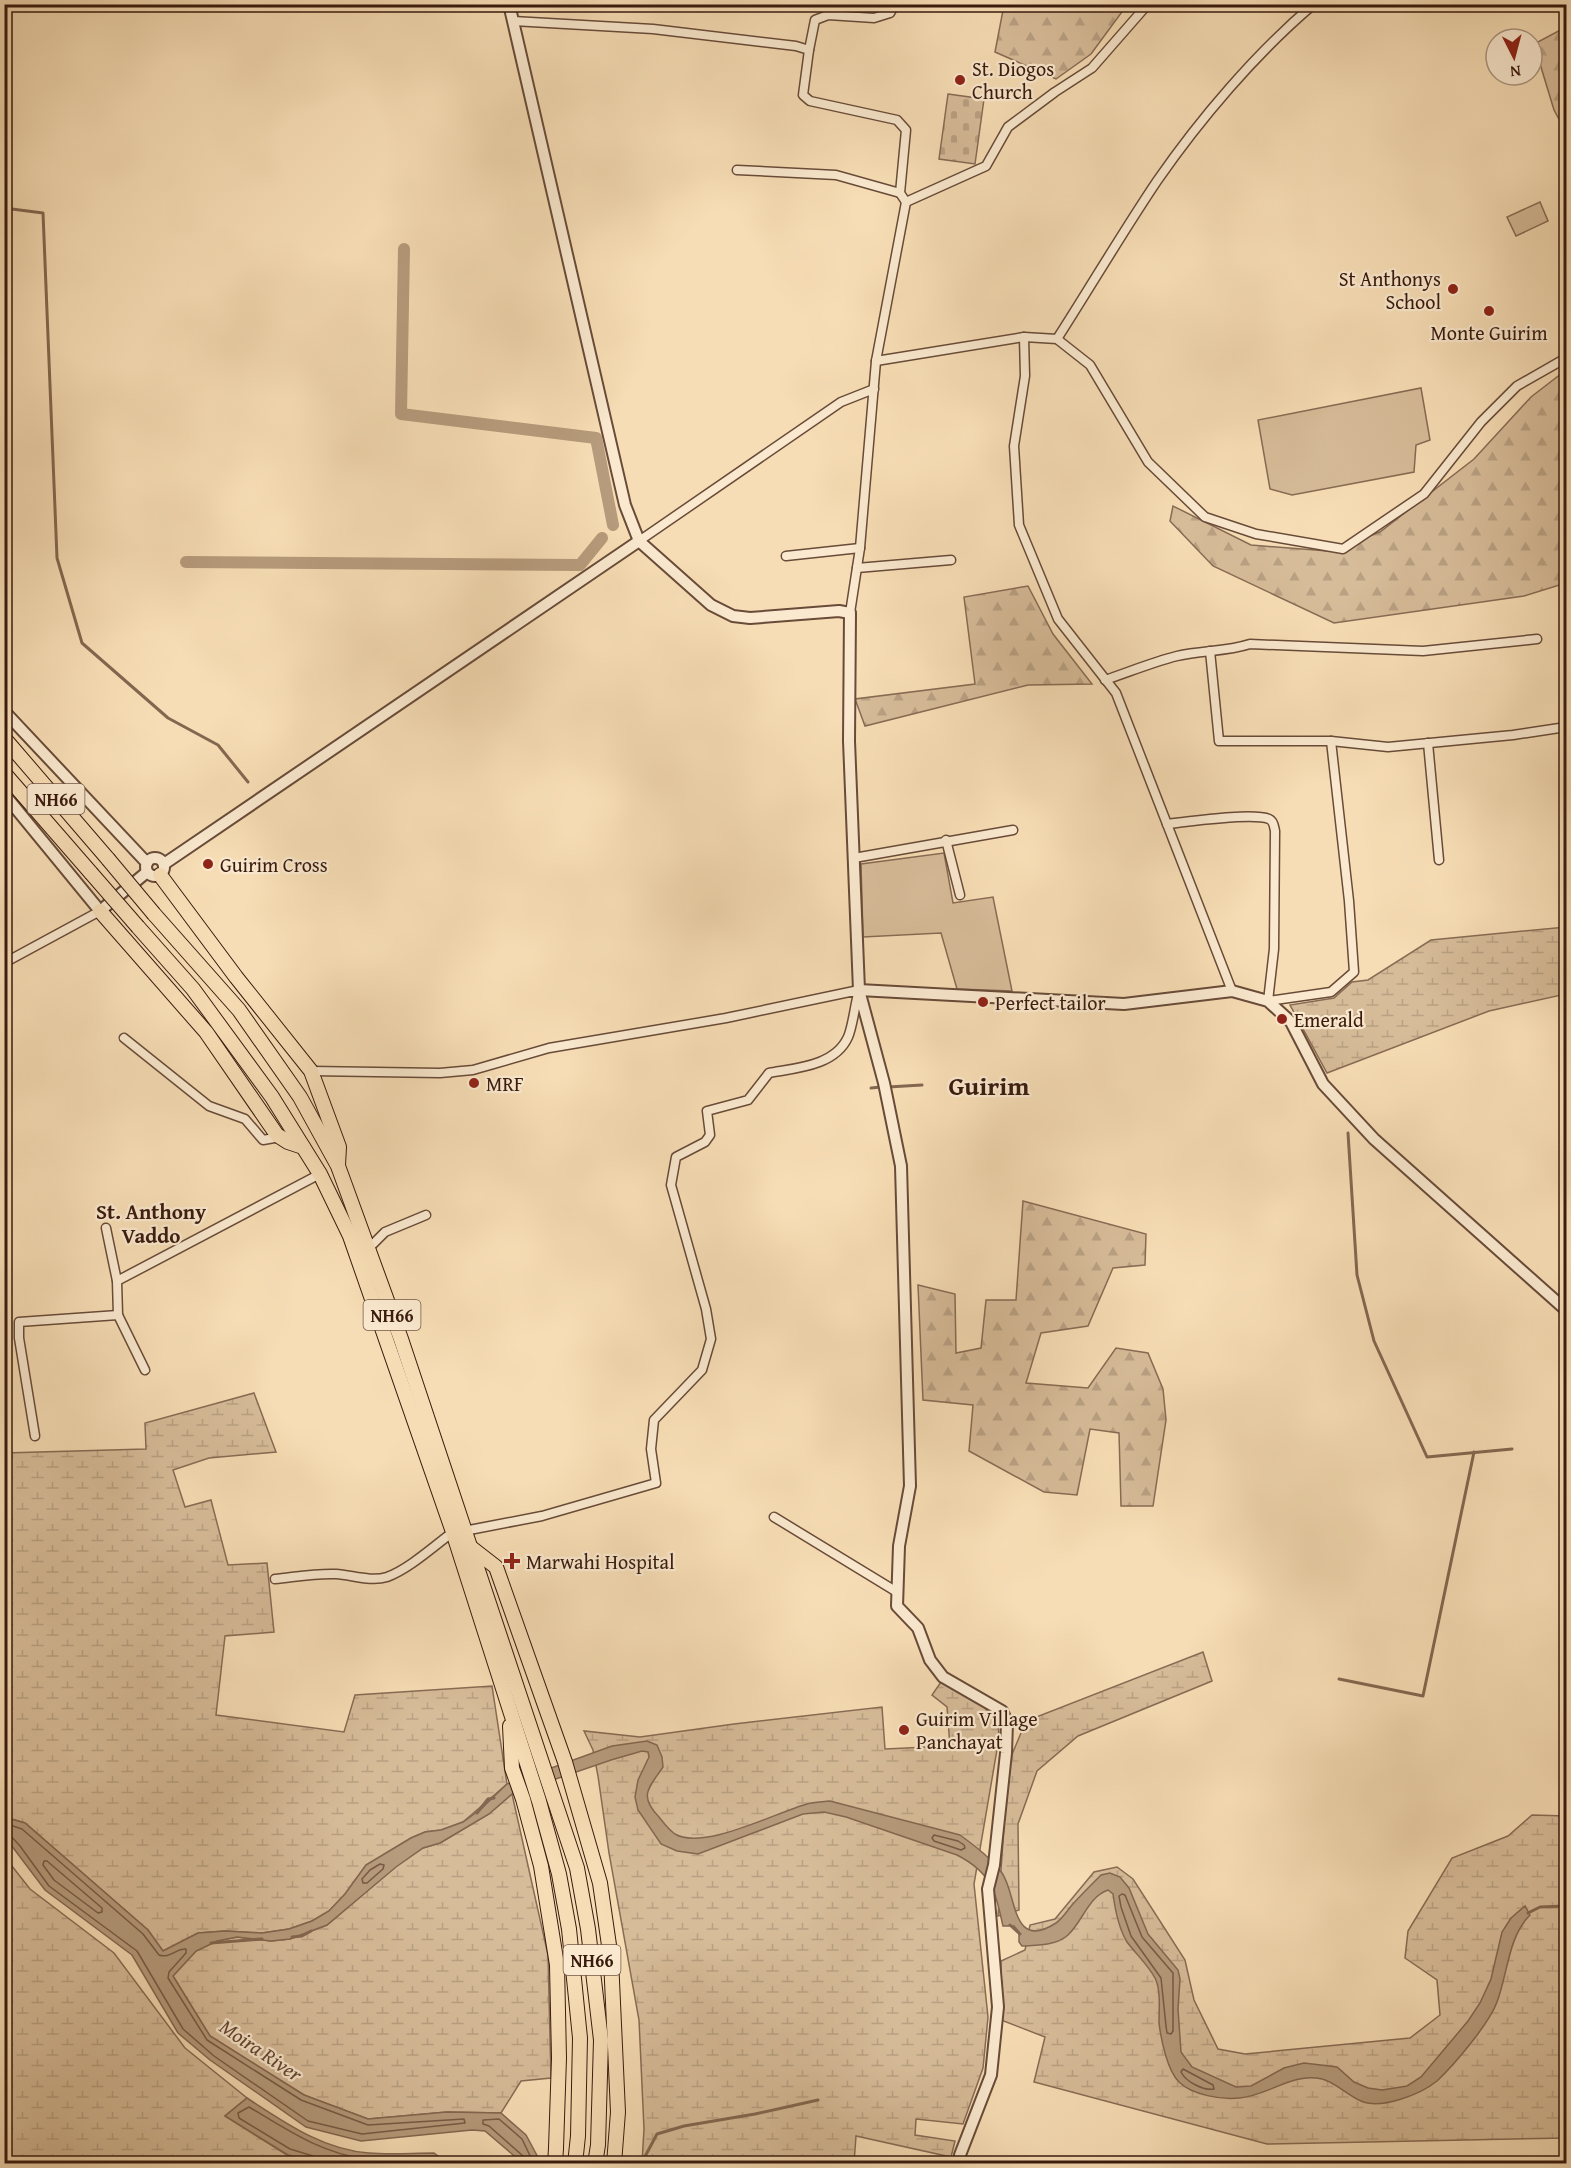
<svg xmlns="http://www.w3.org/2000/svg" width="1571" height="2168" font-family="'Gentium Book Plus',serif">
<defs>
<pattern id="forest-firs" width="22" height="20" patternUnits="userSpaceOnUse" patternTransform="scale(1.5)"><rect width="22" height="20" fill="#d7bc99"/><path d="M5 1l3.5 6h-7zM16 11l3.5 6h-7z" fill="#b9a183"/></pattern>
<pattern id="wetland-marsh" width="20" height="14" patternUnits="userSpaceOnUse" patternTransform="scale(1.5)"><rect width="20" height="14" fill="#d7bc99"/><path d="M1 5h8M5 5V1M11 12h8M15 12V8" fill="none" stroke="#b9a183"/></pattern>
<pattern id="cemetery-stones" width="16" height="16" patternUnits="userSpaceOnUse" patternTransform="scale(1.5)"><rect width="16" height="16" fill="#d7bc99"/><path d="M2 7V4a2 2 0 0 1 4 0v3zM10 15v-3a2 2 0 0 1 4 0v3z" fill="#b9a183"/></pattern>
</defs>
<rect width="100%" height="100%" fill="#f7ddb5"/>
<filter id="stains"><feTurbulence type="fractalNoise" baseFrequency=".00333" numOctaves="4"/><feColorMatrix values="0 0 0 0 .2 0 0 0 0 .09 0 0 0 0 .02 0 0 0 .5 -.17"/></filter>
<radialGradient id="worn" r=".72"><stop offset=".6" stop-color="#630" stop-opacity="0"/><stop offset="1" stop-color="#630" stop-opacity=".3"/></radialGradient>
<g fill="#d7bc99" stroke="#886b54" stroke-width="1.5">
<polygon points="1540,202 1548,221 1516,236 1507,217"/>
<polygon points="1421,388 1430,440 1416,445 1414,472 1292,495 1270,489 1258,420"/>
<polygon points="944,853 953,903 993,897 1012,991 957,989 941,933 863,937 861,864"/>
</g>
<g fill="url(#forest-firs)" stroke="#886b54" stroke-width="1.5">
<polygon points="1004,5 1004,4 1127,5 1091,54 1056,79 995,52"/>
<polygon points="1566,27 1566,132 1554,110 1534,44"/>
<polygon points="1566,370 1566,583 1524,596 1334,623 1213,566 1170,521 1173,506 1251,545 1328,551 1380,532 1474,459 1531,397"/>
<polygon points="1028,586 1053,634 1092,684 1028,685 865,726 855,699 975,684 964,597"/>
<polygon points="1023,1201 1146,1234 1145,1265 1113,1268 1088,1326 1041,1333 1026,1383 1088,1388 1116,1348 1148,1353 1163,1389 1166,1420 1153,1506 1121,1506 1119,1433 1090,1429 1077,1495 1044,1492 969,1451 973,1405 923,1400 918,1285 955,1294 956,1353 981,1348 986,1300 1016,1300"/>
</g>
<g fill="url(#wetland-marsh)" stroke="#886b54" stroke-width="1.5">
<polygon points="1566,927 1566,994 1489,1011 1327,1073 1290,1005 1334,998 1352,982 1368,980 1431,940"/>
<polygon points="254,1393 276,1452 209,1458 173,1470 185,1507 211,1500 228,1565 267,1563 274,1632 225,1636 216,1715 344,1732 355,1695 492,1686 507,1784 463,1822 441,1830 425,1832 411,1838 366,1865 345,1894 329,1911 312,1921 289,1929 262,1933 225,1931 198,1933 163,1951 148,1930 25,1823 5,1817 4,1453 146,1449 145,1423"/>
<polygon points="1203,1652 1212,1681 1078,1736 1037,1771 1018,1824 1019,1910 998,1916 1008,1764 1026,1721"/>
<polygon points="941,1682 979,1702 998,1721 999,1738 974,1884 988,2017 983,2068 963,2124 916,2119 915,2135 955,2141 951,2157 856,2136 854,2163 775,2164 775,2161 714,2159 714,2163 642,2163 644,2129 639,2020 609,1853 598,1776 593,1750 584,1731 640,1737 734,1724 882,1707 885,1749 950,1746 947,1707 932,1695"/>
<polygon points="512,1794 548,1955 551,2078 521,2081 501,2113 447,2112 368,2119 304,2095 210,2036 173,1976 196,1951 217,1941 237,1937 271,1941 290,1939 327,1925 395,1867 423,1848 440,1843 489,1814"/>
<polygon points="1532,1815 1566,1816 1566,2138 1267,2144 1034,2082 1045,2037 1001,2020 1001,1961 1025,1950 1030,1925 1055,1919 1094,1872 1117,1867 1133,1879 1185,1960 1194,2000 1218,2049 1245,2054 1410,2038 1440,2015 1437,1980 1405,1958 1408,1931 1452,1858 1508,1836"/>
<polygon points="4,1856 30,1889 114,1953 185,2048 247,2098 225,2116 287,2155 321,2163 5,2163"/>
</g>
<polygon fill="url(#cemetery-stones)" stroke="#886b54" stroke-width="1.5" points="948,94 984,99 975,164 939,159"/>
<g fill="#b69b7c" stroke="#846750" stroke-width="1.5">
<path d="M647,1741L657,1745L662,1757L663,1767C649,1788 638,1795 659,1817C663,1822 669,1830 675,1834C703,1851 777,1812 807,1804C814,1802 822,1802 830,1801L960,1835C975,1846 991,1858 1002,1873C1017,1894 1011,1952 1056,1923C1062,1919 1067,1911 1072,1905C1081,1895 1091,1885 1101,1875L1110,1873L1120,1877L1129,1888L1148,1934L1178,1970L1180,1979L1178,2009L1181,2052L1192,2067L1236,2087L1251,2086L1284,2068L1304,2063L1337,2067L1354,2082L1368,2088L1382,2090L1407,2086L1421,2077L1468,2021L1480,2003L1491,1979L1502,1932L1511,1918L1525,1906L1530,1915C1508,1937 1508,1973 1497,2002C1489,2024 1454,2065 1437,2081C1421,2094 1381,2110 1361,2101C1349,2096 1333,2081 1322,2079C1292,2072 1268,2096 1239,2098C1222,2100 1192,2095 1179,2082C1167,2070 1161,2039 1159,2023C1159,2009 1161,1990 1155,1978C1148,1965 1136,1954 1127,1942C1119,1929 1115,1909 1113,1894L1108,1890C1088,1897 1083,1921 1068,1935C1056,1946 1037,1945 1022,1946L1019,1942V1932L1014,1926H1003C995,1891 992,1873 957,1855L846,1817L824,1812L803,1814L698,1854L677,1851L661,1844L638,1810L635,1797L638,1780L649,1757L648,1752L642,1751L611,1760L512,1794L489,1814L440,1843L423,1848L396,1867L327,1925L290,1939L271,1941L237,1937L217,1941L196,1951L173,1976L210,2036L304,2095L368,2119L447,2112L501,2113L526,2135L541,2163H519V2160L485,2131L472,2130L361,2141L306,2127L210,2060L178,2033L132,1955L45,1890L5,1837L4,1817L25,1823L148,1930L163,1951L198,1933L225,1931L262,1933L289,1929L312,1921L329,1911L345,1894L366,1865L411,1838L425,1832L441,1830L463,1822L481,1809L507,1784L612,1746Z"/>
<path d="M247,2098C284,2122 323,2150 369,2153C390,2155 412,2153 434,2153L442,2159L444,2163H321L288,2155L225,2116Z"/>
</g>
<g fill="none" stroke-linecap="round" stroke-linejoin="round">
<g stroke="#785a45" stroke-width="1.5">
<path d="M4,1823L22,1829L143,1934L159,1955C169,1959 177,1948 186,1949V1953L169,1972L168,1978L207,2040L301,2100L368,2125L464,2119L465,2123L362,2134L308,2121L214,2056L183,2029L137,1951L49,1886L20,1846L10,1835L4,1834"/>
<polygon points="934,1835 958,1841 964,1845 965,1848 961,1850 934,1841 932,1838"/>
<polygon points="44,1861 47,1861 102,1908 102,1912 98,1913 54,1880 43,1865"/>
<polygon points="380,1864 384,1865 383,1869 367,1883 363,1883 362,1879 370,1870"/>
<polygon points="1122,1894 1125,1895 1142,1937 1173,1973 1173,2031 1171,2034 1167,2033 1166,2026 1161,1978 1131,1936 1121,1907 1119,1896"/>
<path d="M1183,2069L1213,2085L1214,2089C1204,2091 1186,2082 1181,2072Z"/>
<path d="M316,2164L313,2156L290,2149L239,2118L238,2113L249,2107C286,2129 322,2154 366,2159C387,2161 410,2159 431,2159L437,2164"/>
<polyline points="525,2164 523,2156 489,2126 483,2124 483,2120 499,2119 522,2139 534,2164"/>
</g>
<g stroke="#846750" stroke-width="3">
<polyline points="4,208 43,213 57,558 82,643 168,718 218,745 248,782"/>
<polyline points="888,1087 922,1085"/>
<polyline points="871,1088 881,1087"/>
<polyline points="1348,1133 1357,1275 1374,1341 1427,1457 1512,1449"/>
<polyline points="1339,1679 1423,1696 1474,1452"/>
<polyline points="477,1813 488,1799 494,1798"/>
<polyline points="1528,1913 1540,1907 1566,1906"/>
<polyline points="1010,1925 1020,1934"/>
<polyline points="292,1937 302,1936 311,1931"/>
<polyline points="211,1943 262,1939"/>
<polyline points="641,2164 657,2134 684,2126 755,2114 818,2100"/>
</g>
<g stroke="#b69b7c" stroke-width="12">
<polyline points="404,249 401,414 596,438 613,525"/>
<polyline points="186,562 580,565 602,538"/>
</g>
<g stroke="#684b38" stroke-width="11">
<g id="minor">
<polyline points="513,21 653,29 796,46 809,50 803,95 810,101 897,120 906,130 900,193 906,202"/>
<polyline points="809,50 815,20 828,15 874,18 890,13 895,4"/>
<polyline points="737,170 836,175 900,193"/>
<polyline points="1024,337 1025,376 1014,446 1019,525 1058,619 1116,693 1232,991"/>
<path d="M1057,339C1091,286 1122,233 1157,181C1200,119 1256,53 1314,4"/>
<polyline points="876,361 1024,337 1057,339 1090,365 1148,462 1205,517 1256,534 1343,549 1424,494 1481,422 1517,386 1566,358"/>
<polyline points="639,541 841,402 874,389"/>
<polyline points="786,556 860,548"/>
<polyline points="857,568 951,560"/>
<polyline points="850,613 860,548 876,361 906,202 986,166 1008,127 1055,92 1092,68 1148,4"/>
<polyline points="1210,651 1219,741 1331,741 1388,747 1513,735 1566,727"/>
<path d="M1105,680C1129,672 1153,662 1177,656C1202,650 1225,652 1250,644L1423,651L1537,639"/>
<polyline points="1428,743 1439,860"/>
<path d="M1167,824C1187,822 1252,812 1269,819C1274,821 1274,827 1275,831L1274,949L1268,1001L1331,992L1354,972L1349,901L1331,741"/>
<polyline points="946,840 960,895"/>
<polyline points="854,858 1013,830"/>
<polyline points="4,963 100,911"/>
<polyline points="124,1038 209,1106 245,1119 263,1140 280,1137"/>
<path d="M311,1071L440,1073L473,1070L549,1048L726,1018L859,990C855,1003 853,1026 848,1037C835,1066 796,1068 769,1073L748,1100L707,1111L710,1135L705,1142L676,1157L671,1185L706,1309L711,1339L702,1370L654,1420L651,1449L656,1483L542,1516L464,1531"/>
<polyline points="106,1228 117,1281 320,1174"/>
<polyline points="368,1249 385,1232 426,1215"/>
<polyline points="117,1281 118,1315 145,1370"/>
<polyline points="35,1436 19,1338 19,1322 118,1315"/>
<polyline points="774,1517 897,1592"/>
<path d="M275,1579C295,1577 316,1573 336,1574C352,1575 371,1582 387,1577C409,1569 434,1546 453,1532"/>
</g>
</g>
<g stroke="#684b38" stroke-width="14">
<g id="tertiary">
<polyline points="509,4 625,505 639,541 711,605 733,616 750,618 839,611 850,613 849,741 859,990 884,1083 901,1166 910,1486 899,1546 897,1606 918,1628 930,1660 943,1677 1002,1711 1007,1722 1006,1753 994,1865 988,1889 998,2007 991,2075 960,2155 961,2164"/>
<polyline points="4,711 147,863"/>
<polyline points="4,794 100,911 147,872"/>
<circle cx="155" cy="867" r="9"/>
<polyline points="164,864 639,541"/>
<polyline points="859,990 1124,1004 1232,991 1268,1001 1291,1022 1323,1084 1374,1139 1566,1310"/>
</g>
</g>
<g stroke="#391a0e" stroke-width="16">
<polyline id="primary" points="555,2164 556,2148"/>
</g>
<g stroke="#391a0e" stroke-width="16">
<g id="trunk">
<polyline points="4,738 108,859"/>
<polyline points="4,773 91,873"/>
<polyline points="160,875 236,977 311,1071 339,1147 338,1165"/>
<polyline points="100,911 206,1032 277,1135 288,1142 303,1147"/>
<polyline points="154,914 239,1010 300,1097 338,1166 401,1339 577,1868 588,1929 601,2040 598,2145 595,2164"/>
<polyline points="138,927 193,989 272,1097 320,1174 350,1236 453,1532 539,1801 559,1874 569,1929 580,2038 578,2136 575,2164"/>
<polyline points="469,1546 496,1567 565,1762 600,1883 611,1959 618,2112 614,2164"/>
<polyline points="510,1726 512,1768 523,1799 541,1866 557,1965 559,2058 556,2148"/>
</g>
</g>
<use href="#minor" stroke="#fae9cf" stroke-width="8"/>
<use href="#tertiary" stroke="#fae9cf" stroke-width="10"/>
<use href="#primary" stroke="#f7ddb5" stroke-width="14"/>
<use href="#trunk" stroke="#f7ddb5" stroke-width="14"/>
<g stroke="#391a0e" stroke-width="16" stroke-linecap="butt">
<g id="trunk-bridge">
<polyline points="108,859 154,914"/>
<polyline points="91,873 138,927"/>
</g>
</g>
<use href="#trunk-bridge" stroke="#f7ddb5" stroke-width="14"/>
</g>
<g fill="#8f2418" stroke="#fae9cf" stroke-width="2">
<circle cx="960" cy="80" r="6"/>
<circle cx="1453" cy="289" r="6"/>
<circle cx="1489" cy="311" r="6"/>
<circle cx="208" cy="864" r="6"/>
<circle cx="983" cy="1002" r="6"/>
<circle cx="1282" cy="1019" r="6"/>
<circle cx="474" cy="1083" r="6"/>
<path d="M509 1552h6v6h6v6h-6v6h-6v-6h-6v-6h6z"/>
<circle cx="904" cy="1730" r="6"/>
</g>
<g text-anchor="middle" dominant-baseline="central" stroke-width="4.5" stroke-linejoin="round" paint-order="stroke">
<g fill="#fae9cf" stroke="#735848" stroke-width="1.5">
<rect x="27.5" y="784" width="57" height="30" rx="4.5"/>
<rect x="363.5" y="1300" width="57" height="30" rx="4.5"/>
<rect x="563.5" y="1945" width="57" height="30" rx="4.5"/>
</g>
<g font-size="18" font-weight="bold" fill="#391a0e">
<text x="56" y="799">NH66</text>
<text x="392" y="1315">NH66</text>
<text x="592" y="1960">NH66</text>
</g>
<g font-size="20" fill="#391a0e" stroke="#fae9cf" text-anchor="start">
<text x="972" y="68">St. Diogos<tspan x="972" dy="23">Church</tspan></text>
<text x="1441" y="278" text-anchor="end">St Anthonys<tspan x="1441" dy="23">School</tspan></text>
<text x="1489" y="332" text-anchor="middle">Monte Guirim</text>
<text x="220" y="864">Guirim Cross</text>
<text x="995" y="1002">Perfect tailor</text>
<text x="1294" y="1019">Emerald</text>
<text x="486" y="1083">MRF</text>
<text x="526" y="1561">Marwahi Hospital</text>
<text x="916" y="1718">Guirim Village<tspan x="916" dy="23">Panchayat</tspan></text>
</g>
<g font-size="21" font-weight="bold" fill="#391a0e" stroke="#fae9cf">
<text x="151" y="1211">St. Anthony<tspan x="151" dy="24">Vaddo</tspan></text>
</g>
<g font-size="21" font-style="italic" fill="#654734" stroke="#fae9cf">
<text transform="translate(261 2050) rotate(34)">Moira River</text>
</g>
<g font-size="26" font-weight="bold" fill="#391a0e" stroke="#fae9cf">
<text x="989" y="1085">Guirim</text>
</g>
</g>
<rect width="1571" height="2168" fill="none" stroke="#f7ddb5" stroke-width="24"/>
<rect x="6" y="6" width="1559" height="2156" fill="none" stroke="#391a0e" stroke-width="3"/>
<rect x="12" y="12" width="1547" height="2144" fill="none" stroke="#391a0e" stroke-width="1.5"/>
<g transform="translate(1514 57) rotate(174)"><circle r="28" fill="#fae9cf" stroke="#ad9682" stroke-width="1.5"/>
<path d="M0-4.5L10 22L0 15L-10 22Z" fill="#8f2418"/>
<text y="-9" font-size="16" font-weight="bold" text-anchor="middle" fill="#391a0e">N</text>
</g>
<rect width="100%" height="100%" filter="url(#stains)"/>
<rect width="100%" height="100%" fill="url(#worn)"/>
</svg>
